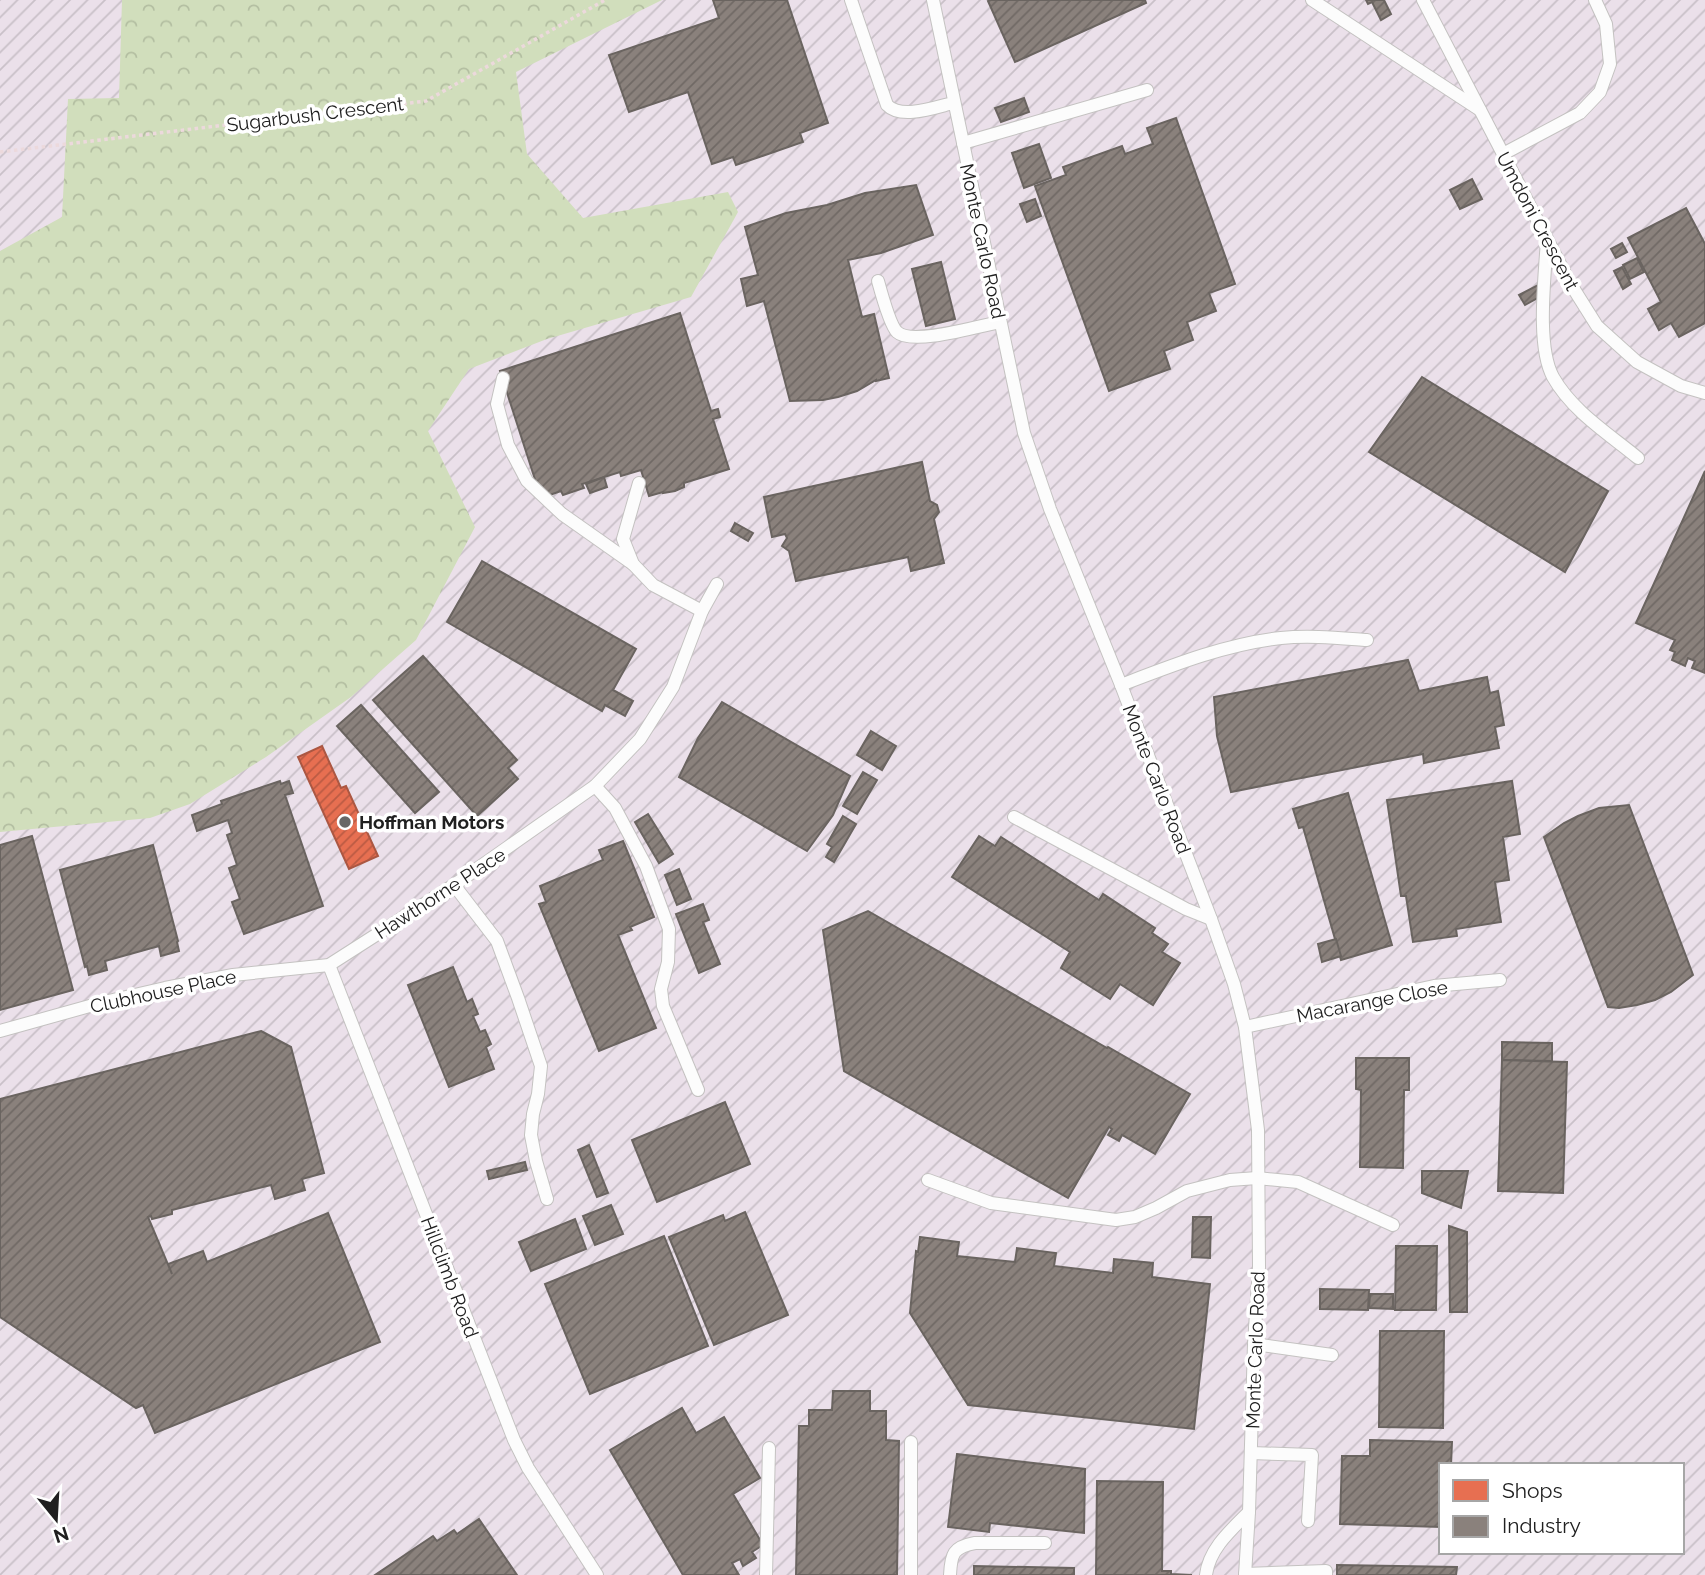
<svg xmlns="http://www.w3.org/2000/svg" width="1705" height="1575" font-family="Raleway,sans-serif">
<defs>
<pattern id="industrial-furrows" width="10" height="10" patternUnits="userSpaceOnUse" patternTransform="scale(1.75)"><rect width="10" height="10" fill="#ebe0ea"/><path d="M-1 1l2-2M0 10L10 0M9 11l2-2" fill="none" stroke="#c9c0c8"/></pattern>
<pattern id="forest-crowns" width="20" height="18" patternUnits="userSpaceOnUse" patternTransform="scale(1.75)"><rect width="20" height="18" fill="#d1debc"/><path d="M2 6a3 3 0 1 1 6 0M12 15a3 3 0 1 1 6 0" fill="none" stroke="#b3bea1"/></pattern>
<pattern id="shops-hatch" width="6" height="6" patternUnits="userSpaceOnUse" patternTransform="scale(1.75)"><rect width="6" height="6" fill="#e76f51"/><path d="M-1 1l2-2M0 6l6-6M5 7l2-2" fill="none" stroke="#bb5b43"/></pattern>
<pattern id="industry-hatch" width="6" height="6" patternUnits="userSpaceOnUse" patternTransform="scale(1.75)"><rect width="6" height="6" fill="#8a817c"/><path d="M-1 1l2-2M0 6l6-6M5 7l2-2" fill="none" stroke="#706965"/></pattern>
</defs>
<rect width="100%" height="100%" fill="#eeebe9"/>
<path fill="url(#industrial-furrows)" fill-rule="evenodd" d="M0,0H1705V1575H0ZM1441,1465H1682V1552H1441Z"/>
<polygon fill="url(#forest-crowns)" points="122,0 662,0 516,72 527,154 583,218 728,192 738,212 691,297 547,339 469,369 428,431 475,527 416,640 351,697 266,757 190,804 150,818 0,832 0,251 62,217 68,99 119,98"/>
<polygon fill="url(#shops-hatch)" stroke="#ab5742" stroke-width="2" points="322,746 341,788 346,786 378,856 349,869 298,757"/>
<g fill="url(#industry-hatch)" stroke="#6a6460" stroke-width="2">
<polygon points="713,0 787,0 828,123 800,133 803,142 736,165 733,157 712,164 688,92 629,112 609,55 719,18"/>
<polygon points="991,0 1145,0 1146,3 1015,62 988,1"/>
<polygon points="1366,0 1384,0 1391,14 1381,20 1372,2 1368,4"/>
<polygon points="1024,98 1029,112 1001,122 995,108"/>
<polygon points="1176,118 1235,284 1209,293 1216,311 1187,322 1193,340 1164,351 1170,369 1109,391 1035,186 1066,175 1063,167 1122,146 1125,154 1153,144 1147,128"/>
<polygon points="1039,144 1051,178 1024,188 1012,153"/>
<polygon points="1472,179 1482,199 1460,209 1450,190"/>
<polygon points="916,185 933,235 881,253 848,260 862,317 874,314 889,378 876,381 876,380 857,391 838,397 823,400 790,401 764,301 747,306 741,279 758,275 745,227 786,213 827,205 865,193"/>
<polygon points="1035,199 1041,216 1027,222 1020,204"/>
<polygon points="1686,208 1705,244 1705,323 1679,337 1671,323 1659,330 1648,309 1661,302 1628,238"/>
<polygon points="1622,243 1627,252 1616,258 1611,249"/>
<polygon points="1637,258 1644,272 1630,279 1623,265"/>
<polygon points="941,262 955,319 926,326 912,269"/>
<polygon points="1622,267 1631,284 1623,289 1614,271"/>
<polygon points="1538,285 1543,295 1525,305 1519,295"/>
<polygon points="680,313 711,411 718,409 720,417 713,419 729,469 684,483 684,487 675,491 663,493 663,492 649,496 641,470 621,476 620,472 582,484 584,488 563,495 561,491 541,498 500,371"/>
<polygon points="1422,377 1608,491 1565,572 1369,452"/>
<polygon points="922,462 930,501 937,505 939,512 934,519 944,563 911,571 908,557 796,581 789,551 782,546 787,538 785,534 772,537 764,497"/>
<polygon points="1705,471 1705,673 1692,668 1695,661 1688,658 1685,666 1672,660 1675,652 1670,650 1675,640 1636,623"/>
<polygon points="604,477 607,487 590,493 586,484"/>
<polygon points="735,523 753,533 748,541 731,531"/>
<polygon points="482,561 636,649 613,690 633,701 625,716 605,705 602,711 447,622"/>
<polygon points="423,656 517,760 508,768 518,779 477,816 373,700"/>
<polygon points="1408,660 1419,691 1487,677 1490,693 1498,691 1504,725 1495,727 1499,748 1424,763 1423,754 1231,792 1217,736 1214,697"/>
<polygon points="722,702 850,776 833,815 807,851 679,777 698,738"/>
<polygon points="361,705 439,792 415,813 337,726"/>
<polygon points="871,731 896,746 882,770 857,755"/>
<polygon points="863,772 877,780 857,814 843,806"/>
<polygon points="280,781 281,784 289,781 293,793 285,795 323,906 244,934 232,902 240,899 229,868 237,865 227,835 232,833 228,820 197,831 192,815 222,804 221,801"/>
<polygon points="1512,781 1520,834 1503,837 1509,880 1495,882 1501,922 1456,929 1457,936 1413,942 1406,896 1401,896 1387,800"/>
<polygon points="1348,793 1392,945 1341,960 1303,827 1299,828 1293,809"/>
<polygon points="1629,805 1693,975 1671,992 1655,1000 1637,1005 1619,1008 1608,1007 1544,837 1564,823 1578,816 1599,808"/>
<polygon points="648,814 673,854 659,863 635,822"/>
<polygon points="843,816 856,824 834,862 826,857 832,847 827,844"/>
<polygon points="32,836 73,990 0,1010 0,845"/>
<polygon points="979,836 995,846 1001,837 1099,900 1103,894 1155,928 1152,933 1168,944 1162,952 1180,963 1153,1005 1120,984 1110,999 1061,968 1070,952 952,877"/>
<polygon points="623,841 654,917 630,927 632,930 618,935 656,1028 599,1051 539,904 546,902 540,886 603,860 599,850"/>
<polygon points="153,845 178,941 177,942 179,951 161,956 159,946 105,961 107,970 89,975 87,966 85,967 60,870"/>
<polygon points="679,869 691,899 677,905 665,875"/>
<polygon points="703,904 709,920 703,922 720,964 699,973 676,914"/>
<polygon points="868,911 1107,1048 1108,1047 1190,1094 1155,1154 1122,1135 1119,1141 1108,1135 1112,1129 1109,1127 1068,1198 844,1071 823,930"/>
<polygon points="1336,939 1341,956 1322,962 1318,944"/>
<polygon points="453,967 467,1002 472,999 478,1014 473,1016 480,1032 485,1030 491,1044 486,1047 494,1069 449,1087 408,985"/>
<polygon points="261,1031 291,1047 324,1173 302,1179 305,1190 275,1199 271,1185 172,1210 172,1214 152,1219 151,1216 148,1217 172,1274 168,1264 203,1251 207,1262 328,1213 380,1342 155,1433 143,1405 136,1408 0,1317 0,1099"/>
<polygon points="1502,1042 1552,1043 1552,1061 1502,1060"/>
<polygon points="1356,1058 1409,1058 1409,1090 1404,1090 1403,1168 1360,1167 1361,1090 1356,1089"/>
<polygon points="1502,1060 1567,1062 1563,1193 1498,1191"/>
<polygon points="725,1102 750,1164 657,1202 632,1140"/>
<polygon points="589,1145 608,1193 597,1197 578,1150"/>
<polygon points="525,1162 527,1170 489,1179 487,1171"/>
<polygon points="1422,1171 1468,1171 1461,1208 1422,1193"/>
<polygon points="611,1205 623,1234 595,1245 583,1216"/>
<polygon points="745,1212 788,1315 714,1345 669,1237 723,1215 725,1221"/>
<polygon points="1193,1217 1211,1217 1210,1258 1192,1257"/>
<polygon points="575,1219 586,1249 531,1271 519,1242"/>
<polygon points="1449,1226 1467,1232 1467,1312 1450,1312"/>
<polygon points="664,1236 708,1346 590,1394 545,1284"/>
<polygon points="920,1237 959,1242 957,1256 1015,1262 1017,1248 1056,1253 1054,1266 1113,1273 1114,1259 1153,1263 1152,1277 1210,1284 1194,1429 968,1405 910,1313 916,1251 918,1252"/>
<polygon points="1396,1246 1437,1246 1436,1310 1395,1310"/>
<polygon points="1320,1289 1369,1290 1368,1310 1320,1309"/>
<polygon points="1370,1294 1393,1294 1393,1309 1369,1308"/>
<polygon points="1380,1331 1444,1331 1443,1428 1379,1427"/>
<polygon points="833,1391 870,1391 870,1411 886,1411 886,1440 899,1441 897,1575 796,1575 799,1426 809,1426 809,1410 832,1410"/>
<polygon points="682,1408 696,1433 724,1417 760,1478 733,1494 763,1545 752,1552 756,1558 743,1566 740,1559 732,1563 739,1575 683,1575 610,1450"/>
<polygon points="1370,1440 1452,1442 1451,1465 1441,1465 1441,1527 1340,1524 1342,1456 1370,1456"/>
<polygon points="957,1454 1085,1469 1084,1533 990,1523 989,1532 948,1527"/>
<polygon points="1097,1481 1163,1482 1162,1571 1171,1571 1171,1574 1192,1575 1096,1575"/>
<polygon points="479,1519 517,1575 375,1575 433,1536 437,1541 454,1530 457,1534"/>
<polygon points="1337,1565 1457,1567 1456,1575 1337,1575"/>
<polygon points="974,1566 1074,1568 1074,1575 974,1575"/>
</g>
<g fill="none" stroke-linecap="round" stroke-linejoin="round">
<g stroke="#c4c2c1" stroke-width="14">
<g id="lane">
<path d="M851,0L887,105C901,120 936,107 953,103"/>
<polyline points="933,0 1024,433 1050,509 1121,685 1211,919 1234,984 1245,1027 1258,1130 1259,1267 1254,1344 1249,1512 1245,1575"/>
<polyline points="1312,0 1480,110"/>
<polyline points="1423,0 1570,283 1597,326 1637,362 1681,386 1705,393"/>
<polyline points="963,143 1147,90"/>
<polyline points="1503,154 1580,113 1600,92 1610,64 1606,24 1595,0"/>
<path d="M1547,239C1545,276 1536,346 1553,377C1572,411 1609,434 1638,458"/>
<path d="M878,281C881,292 890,325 897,332C912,346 979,326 1000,322"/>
<polyline points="503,378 497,404 508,445 527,481 562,514 633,564"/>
<polyline points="639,483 623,539 633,564 653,585 702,611"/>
<path d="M1121,685C1173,665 1226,644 1281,638C1309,635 1339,638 1367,640"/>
<polyline points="595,786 615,808 646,866 669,929 668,962 661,989 663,1006 698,1090"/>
<polyline points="1014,817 1186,909 1211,919"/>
<polyline points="454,885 497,941 518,998 541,1066 538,1094 533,1114 531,1135 536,1161 547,1199"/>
<polyline points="329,965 514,1440 528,1468 597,1575"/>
<polyline points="1245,1027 1434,986 1500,980"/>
<polyline points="0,1031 104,1002 165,988 233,975 329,965 454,885 595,786 640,739 673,687 702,611 717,584"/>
<polyline points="928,1180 991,1203 1116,1220 1135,1217 1156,1208 1187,1191 1230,1180 1257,1178 1298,1182 1393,1225"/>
<polyline points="1254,1344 1332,1355"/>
<polyline points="1251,1453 1312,1455 1308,1521"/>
<polyline points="1245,1574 1326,1571 1326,1575"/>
<polyline points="766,1575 769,1448"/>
<polyline points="911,1575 911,1442"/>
<path d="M950,1575C951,1554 953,1547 975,1543H1045"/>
<path d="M1206,1575C1209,1549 1231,1530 1249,1512"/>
</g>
</g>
<polyline stroke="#ecd9dc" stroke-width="3.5" stroke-dasharray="3.5 3.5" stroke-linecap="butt" points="0,152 426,101 605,0"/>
<use href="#lane" stroke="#fcfcfc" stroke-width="12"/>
</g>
<circle fill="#686766" stroke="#fff" stroke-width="2.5" cx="345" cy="822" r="7"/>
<g text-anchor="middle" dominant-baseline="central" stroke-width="7" stroke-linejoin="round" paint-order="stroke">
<g font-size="19" fill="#202020" stroke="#fff">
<text transform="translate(315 114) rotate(-7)">Sugarbush Crescent</text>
<text transform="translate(1538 221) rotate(62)">Umdoni Crescent</text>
<text transform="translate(983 241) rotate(78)">Monte Carlo Road</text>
<text transform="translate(1157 779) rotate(69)">Monte Carlo Road</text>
<text transform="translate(440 893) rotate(-33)">Hawthorne Place</text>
<text transform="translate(163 991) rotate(-12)">Clubhouse Place</text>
<text transform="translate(1372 1001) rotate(-11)">Macarange Close</text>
<text transform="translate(450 1277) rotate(69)">Hillclimb Road</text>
<text transform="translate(1255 1350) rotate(-88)">Monte Carlo Road</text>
</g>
<g font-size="19" font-weight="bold" fill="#202020" stroke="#fff" text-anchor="start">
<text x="359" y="822">Hoffman Motors</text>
</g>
</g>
<rect x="1439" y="1463" width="245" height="91" fill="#ffffff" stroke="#a6a6a6" stroke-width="2"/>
<rect x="1453" y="1480" width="35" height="21" fill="#e76f51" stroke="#a6a6a6" stroke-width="2"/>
<text x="1502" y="1498" font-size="21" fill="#202020">Shops</text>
<rect x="1453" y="1516" width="35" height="21" fill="#8a817c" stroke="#a6a6a6" stroke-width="2"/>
<text x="1502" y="1533" font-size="21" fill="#202020">Industry</text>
<g transform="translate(56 1519) rotate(162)" stroke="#ffffff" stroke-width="5" paint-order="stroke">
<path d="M0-5L12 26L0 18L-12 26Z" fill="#202020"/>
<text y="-10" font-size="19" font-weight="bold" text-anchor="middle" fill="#202020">N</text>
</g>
</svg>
